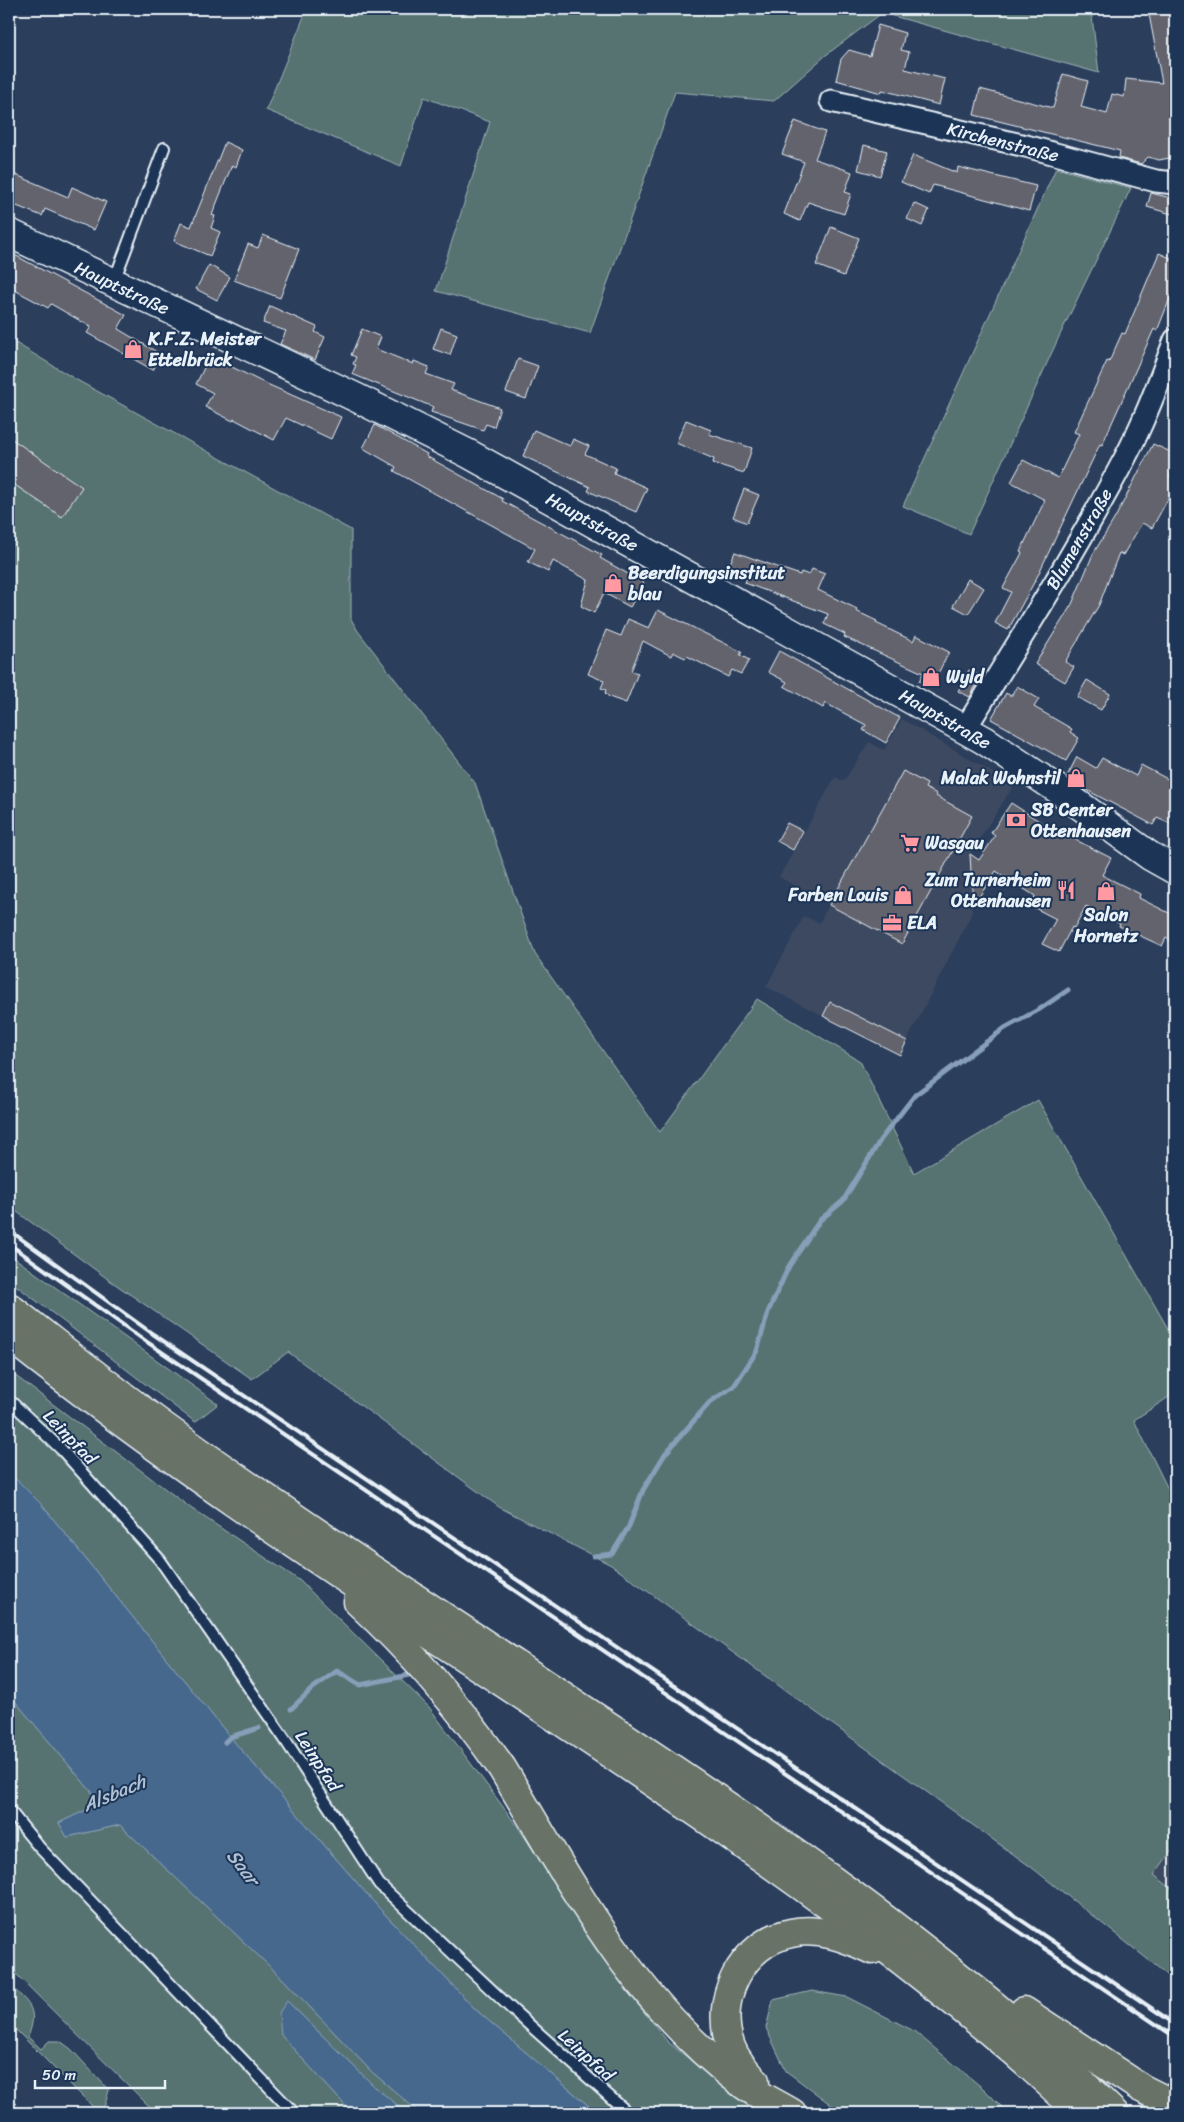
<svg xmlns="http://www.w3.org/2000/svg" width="1184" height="2122" font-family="Sriracha,sans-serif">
<rect width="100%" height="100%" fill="#2b3e5c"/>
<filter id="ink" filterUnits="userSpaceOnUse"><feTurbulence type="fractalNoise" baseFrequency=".02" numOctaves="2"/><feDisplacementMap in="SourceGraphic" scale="10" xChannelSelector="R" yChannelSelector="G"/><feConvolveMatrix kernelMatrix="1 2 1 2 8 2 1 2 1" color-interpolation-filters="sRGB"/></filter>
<g filter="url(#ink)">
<g fill="#3c4961">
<polygon points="902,719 1014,785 970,854 972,913 900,1055 766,987 804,916 819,923 829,905 779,877 835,777 844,781 869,742 884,750"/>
<polygon points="1175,1846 1175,1891 1154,1875"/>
</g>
<g fill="#567372" stroke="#9fb2b5">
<polygon points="307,9 1091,9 1099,73 882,13 826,55 774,101 675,92 590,333 436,291 490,122 424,97 401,166 266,110"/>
<polygon points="1056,168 1131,188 1058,339 969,534 903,506"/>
<polygon points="9,339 75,379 351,530 351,619 358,631 475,783 535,954 660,1132 757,999 860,1061 914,1173 1038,1100 1175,1341 1175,1393 1134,1420 1167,1487 1175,1497 1175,1846 1154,1875 1175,1891 1175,1981 1031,1867 611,1565 499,1507 288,1352 252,1379 105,1277 9,1206"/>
<polygon points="9,1254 218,1404 195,1422 9,1280"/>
<polygon points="9,1371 192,1509 299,1580 429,1707 518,1827 617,1978 668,2042 757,2113 597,2113 476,2010 378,1907 230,1737 41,1504 9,1472"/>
<polygon points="9,1694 101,1803 59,1823 67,1837 120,1825 284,1980 372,2072 420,2113 407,2113 375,2087 288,2002 281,2035 352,2113 156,2113 9,1967"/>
<path d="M9,1984C29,2004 39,2008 28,2037L41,2049L49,2041H60L71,2049L109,2090L105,2105L95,2113H90L94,2108L9,2023Z"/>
<polygon points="812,1991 847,1997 914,2031 985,2090 1008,2113 845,2113 838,2110 786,2071 766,2028 773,2000"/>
</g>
<g fill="#47688d" stroke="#879fb8">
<polygon points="9,1472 41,1504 230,1737 378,1907 476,2010 597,2113 420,2113 372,2072 284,1980 120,1825 67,1837 59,1823 101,1803 9,1694"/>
<polygon points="287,2001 375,2087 407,2113 352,2113 281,2035 279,2013"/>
</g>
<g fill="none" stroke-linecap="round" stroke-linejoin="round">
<g stroke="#879fb8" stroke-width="5">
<polyline points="594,1556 612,1554 629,1526 643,1490 665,1454 710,1402 734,1386 757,1351 768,1312 789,1266 820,1220 843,1201 881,1139 915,1095 1005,1028 1040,1009 1068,990"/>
<polyline points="291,1709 313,1688 337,1671 360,1685 409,1675"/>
<polyline points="225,1742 230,1737 259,1728"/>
</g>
</g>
<g fill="#64646e" stroke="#e8f1f8">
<polygon points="1148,9 1175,9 1175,157 1159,160 1148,157 1141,164 1119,158 1120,151 974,115 980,89 1053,108 1063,74 1088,81 1081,107 1107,114 1112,94 1124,97 1126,79 1162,83"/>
<polygon points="878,25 905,33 901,50 909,52 905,69 945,79 939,105 882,90 881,93 836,80 841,59 849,50 870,56"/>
<polygon points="795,121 825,132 815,159 852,172 845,192 851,194 844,214 808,202 800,221 784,214 804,162 782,154"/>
<polygon points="225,142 242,150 236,167 232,165 212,215 215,216 211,228 220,232 210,256 174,241 181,223 191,227"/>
<polygon points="864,145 887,151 880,176 858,170"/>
<polygon points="913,155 957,173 958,167 1036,186 1029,211 933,185 929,194 901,182"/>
<polygon points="9,172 68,197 72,187 106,202 94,230 45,209 42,216 9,203"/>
<polygon points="1151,193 1175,199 1175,215 1147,207"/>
<polygon points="914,203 929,210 922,226 907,219"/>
<polygon points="831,227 859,238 844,276 816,265"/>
<polygon points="263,235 299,249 280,298 234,280 248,244 258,248"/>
<polygon points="9,252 126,315 118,329 162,355 153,370 87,333 91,327 51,304 48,308 9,287"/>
<polygon points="1159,253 1175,260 1175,286 1157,331 1154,329 1102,445 1100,444 1037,577 1008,630 995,623 1011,592 1003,588 1022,553 1020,552 1045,500 1011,482 1023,460 1058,478 1079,434 1074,432 1107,361 1109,362 1122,333 1125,334"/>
<polygon points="209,265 230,277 217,300 196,289"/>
<polygon points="270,306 317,327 315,332 325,337 315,360 280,344 286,331 263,323"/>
<polygon points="441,328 457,334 450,355 433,349"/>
<polygon points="362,329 381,337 376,349 413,364 414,361 429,367 426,374 454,384 451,390 500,408 494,427 486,424 483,430 431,412 433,407 352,374 356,365 353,364 356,357 351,355"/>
<polygon points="210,356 258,380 341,417 331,439 286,418 274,440 234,419 233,421 205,407 213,393 196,384"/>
<polygon points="518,359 538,366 526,399 506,392"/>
<polygon points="686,420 711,430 709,434 752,448 744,473 713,463 714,459 676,443"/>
<polygon points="375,425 427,454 426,456 503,499 502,501 602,555 600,558 644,583 630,607 604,593 594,613 581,606 588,580 553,561 548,572 528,562 535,549 394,471 396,467 363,448"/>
<polygon points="534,430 570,446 573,439 589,446 585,454 616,468 614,473 647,488 636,512 588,491 590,487 523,456"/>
<polygon points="9,437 82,487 62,517 9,481"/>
<polygon points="1153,444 1175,454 1175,462 1169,477 1175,479 1175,486 1152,528 1142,523 1123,555 1119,553 1099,605 1065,662 1074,667 1065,682 1035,664 1072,604 1093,554 1115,518"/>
<polygon points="744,489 759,495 747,523 733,517"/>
<polygon points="735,552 800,575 801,572 809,575 812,569 825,574 818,590 857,609 856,611 877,621 876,623 913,641 916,635 949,652 931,687 919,681 923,673 844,637 845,634 824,624 828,614 745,583 747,577 728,568"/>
<polygon points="968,579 984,588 968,614 953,606"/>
<polygon points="658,610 742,652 740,655 749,660 741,674 732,670 728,677 687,656 685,658 673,652 671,656 643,641 631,671 638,673 626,703 609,697 605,693 606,690 601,688 604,681 588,674 606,630 621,636 628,619 649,628"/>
<polygon points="779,651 900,718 886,743 863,730 866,725 825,703 823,708 784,686 787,682 768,672"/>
<polygon points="969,670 981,676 970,697 958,691"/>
<polygon points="1087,680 1110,694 1101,710 1077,697"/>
<polygon points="1017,686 1039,699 1034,707 1072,729 1070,732 1079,738 1066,761 991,719 1006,693 1011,696"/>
<polygon points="1077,757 1096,768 1102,758 1136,776 1141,765 1175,783 1175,826 1157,818 1153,825 1083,788 1067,776"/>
<polygon points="903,771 927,784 925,788 937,794 936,796 972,816 902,944 829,905"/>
<polygon points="1011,803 1069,840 1070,837 1111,858 1102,875 1140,894 1139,898 1175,916 1175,943 1166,938 1162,946 1119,926 1120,924 1086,906 1074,928 1072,927 1059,952 1042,944 1056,919 1031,906 1035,896 996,871 973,906 970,854 979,860 995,836 991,833"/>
<polygon points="787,823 803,831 793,850 777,841"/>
<polygon points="830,1002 907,1041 900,1055 823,1016"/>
</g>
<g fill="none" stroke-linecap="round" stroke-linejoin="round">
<g stroke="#e8f1f8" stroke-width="14">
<g id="service">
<polyline points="114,281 164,148"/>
<polyline points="9,1400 62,1450 160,1560 284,1738 379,1884 515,2012 628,2113"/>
<polyline points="9,1810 39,1847 294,2113"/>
</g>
</g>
<g stroke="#e8f1f8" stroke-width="25">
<g id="minor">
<polyline points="831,101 1026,146 1156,181 1175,183"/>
<path d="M965,729C1020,640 1076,551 1125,458C1145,420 1160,379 1175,340"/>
</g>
</g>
<g stroke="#e8f1f8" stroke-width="31">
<polyline id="secondary" points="9,233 357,398 469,454 984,740 1056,788 1150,856 1175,870"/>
</g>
<g stroke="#e8f1f8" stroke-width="31">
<g id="motorway">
<path d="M9,1307C63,1349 117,1393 173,1433C285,1513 400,1588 515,1664C723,1802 934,1938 1114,2113"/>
<path d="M9,1336C168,1462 335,1573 505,1684C638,1772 771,1860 898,1958C961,2007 1023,2057 1080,2113"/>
<path d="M358,1602C412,1652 460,1708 502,1768C570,1881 632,2001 740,2082C756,2094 775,2103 792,2113"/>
<polyline points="1024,2011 1141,2088 1175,2105"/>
<path d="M755,2081C745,2070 736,2060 731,2047C713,2001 741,1943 791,1933C819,1927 847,1938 872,1950"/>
</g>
</g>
<use href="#service" stroke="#1d3557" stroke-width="10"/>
<use href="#minor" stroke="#1d3557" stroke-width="21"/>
<use href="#secondary" stroke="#1d3557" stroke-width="28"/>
<use href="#motorway" stroke="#697266" stroke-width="28"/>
<g stroke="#e8f1f8" stroke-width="4">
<polyline points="9,1230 153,1334 1175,2024"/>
<polyline points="9,1244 147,1342 1175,2037"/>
</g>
</g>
</g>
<defs>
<g id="shop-bare" transform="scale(1.5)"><path d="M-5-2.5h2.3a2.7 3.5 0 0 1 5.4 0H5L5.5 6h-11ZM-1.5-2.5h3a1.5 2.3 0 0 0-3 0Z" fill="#ff9aa2" stroke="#1d3557" stroke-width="2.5" paint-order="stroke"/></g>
<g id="bank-bare" transform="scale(1.5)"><path d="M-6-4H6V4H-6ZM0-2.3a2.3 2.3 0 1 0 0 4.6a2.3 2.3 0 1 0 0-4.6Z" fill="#ff9aa2" stroke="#1d3557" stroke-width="2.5" paint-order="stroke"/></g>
<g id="supermarket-bare" transform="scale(1.5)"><path d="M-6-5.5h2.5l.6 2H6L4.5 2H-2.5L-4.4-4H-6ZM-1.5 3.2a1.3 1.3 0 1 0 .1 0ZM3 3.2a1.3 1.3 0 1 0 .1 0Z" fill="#ff9aa2" stroke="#1d3557" stroke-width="2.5" paint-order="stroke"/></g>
<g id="restaurant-bare" transform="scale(1.5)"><path d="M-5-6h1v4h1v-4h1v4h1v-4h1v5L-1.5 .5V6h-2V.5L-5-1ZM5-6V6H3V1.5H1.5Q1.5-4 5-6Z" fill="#ff9aa2" stroke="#1d3557" stroke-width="2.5" paint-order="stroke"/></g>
<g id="office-bare" transform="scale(1.5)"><path d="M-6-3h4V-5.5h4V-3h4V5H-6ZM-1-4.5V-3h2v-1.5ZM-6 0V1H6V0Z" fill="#ff9aa2" stroke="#1d3557" stroke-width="2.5" paint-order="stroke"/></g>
</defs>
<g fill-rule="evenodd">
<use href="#shop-bare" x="133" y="349"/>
<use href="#shop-bare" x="613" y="583"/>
<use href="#shop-bare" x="931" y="677"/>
<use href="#shop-bare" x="1076" y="778"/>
<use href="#bank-bare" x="1016" y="820"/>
<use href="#supermarket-bare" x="910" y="843"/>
<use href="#restaurant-bare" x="1066" y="890"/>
<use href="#shop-bare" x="1106" y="891"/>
<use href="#shop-bare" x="903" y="895"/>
<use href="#office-bare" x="892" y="923"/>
</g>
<g text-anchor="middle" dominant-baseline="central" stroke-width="4" stroke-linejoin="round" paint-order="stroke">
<g font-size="18" fill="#e8f1f8" stroke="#1d3557">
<text transform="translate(1003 142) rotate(14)">Kirchenstraße</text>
<text transform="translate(122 288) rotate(25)">Hauptstraße</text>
<text transform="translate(592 522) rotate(29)">Hauptstraße</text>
<text transform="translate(1079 539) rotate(-60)">Blumenstraße</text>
<text transform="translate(945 719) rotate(30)">Hauptstraße</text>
<text transform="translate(70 1437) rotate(46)">Leinpfad</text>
<text transform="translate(318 1761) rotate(57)">Leinpfad</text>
<text transform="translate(586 2055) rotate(42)">Leinpfad</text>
</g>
<g font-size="18" font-weight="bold" fill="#e8f1f8" stroke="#1d3557" text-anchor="start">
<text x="148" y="339">K.F.Z. Meister<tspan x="148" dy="21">Ettelbrück</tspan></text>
<text x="628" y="573">Beerdigungsinstitut<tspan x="628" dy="21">blau</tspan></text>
<text x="946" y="677">Wyld</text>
<text x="1061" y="778" text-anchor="end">Malak Wohnstil</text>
<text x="1031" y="810">SB Center<tspan x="1031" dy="21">Ottenhausen</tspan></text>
<text x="925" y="843">Wasgau</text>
<text x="1051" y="880" text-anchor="end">Zum Turnerheim<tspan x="1051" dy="21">Ottenhausen</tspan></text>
<text x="888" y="895" text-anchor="end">Farben Louis</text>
<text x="1106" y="915" text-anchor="middle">Salon<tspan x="1106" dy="21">Hornetz</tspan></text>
<text x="907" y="923">ELA</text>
</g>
<g font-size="19" font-style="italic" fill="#b0c1d3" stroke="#1d3557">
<text transform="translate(114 1793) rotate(-23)">Alsbach</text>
<text transform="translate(243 1867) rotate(52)">Saar</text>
</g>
</g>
<rect width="1184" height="2122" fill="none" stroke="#1d3557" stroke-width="30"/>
<rect x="15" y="15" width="1154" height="2092" fill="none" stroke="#e8f1f8" stroke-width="2" filter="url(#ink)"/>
<path d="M35 2080v8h130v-8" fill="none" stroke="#e8f1f8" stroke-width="2.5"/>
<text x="42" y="2080" font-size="15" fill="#e8f1f8" stroke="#1d3557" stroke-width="4" paint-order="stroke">50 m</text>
</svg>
